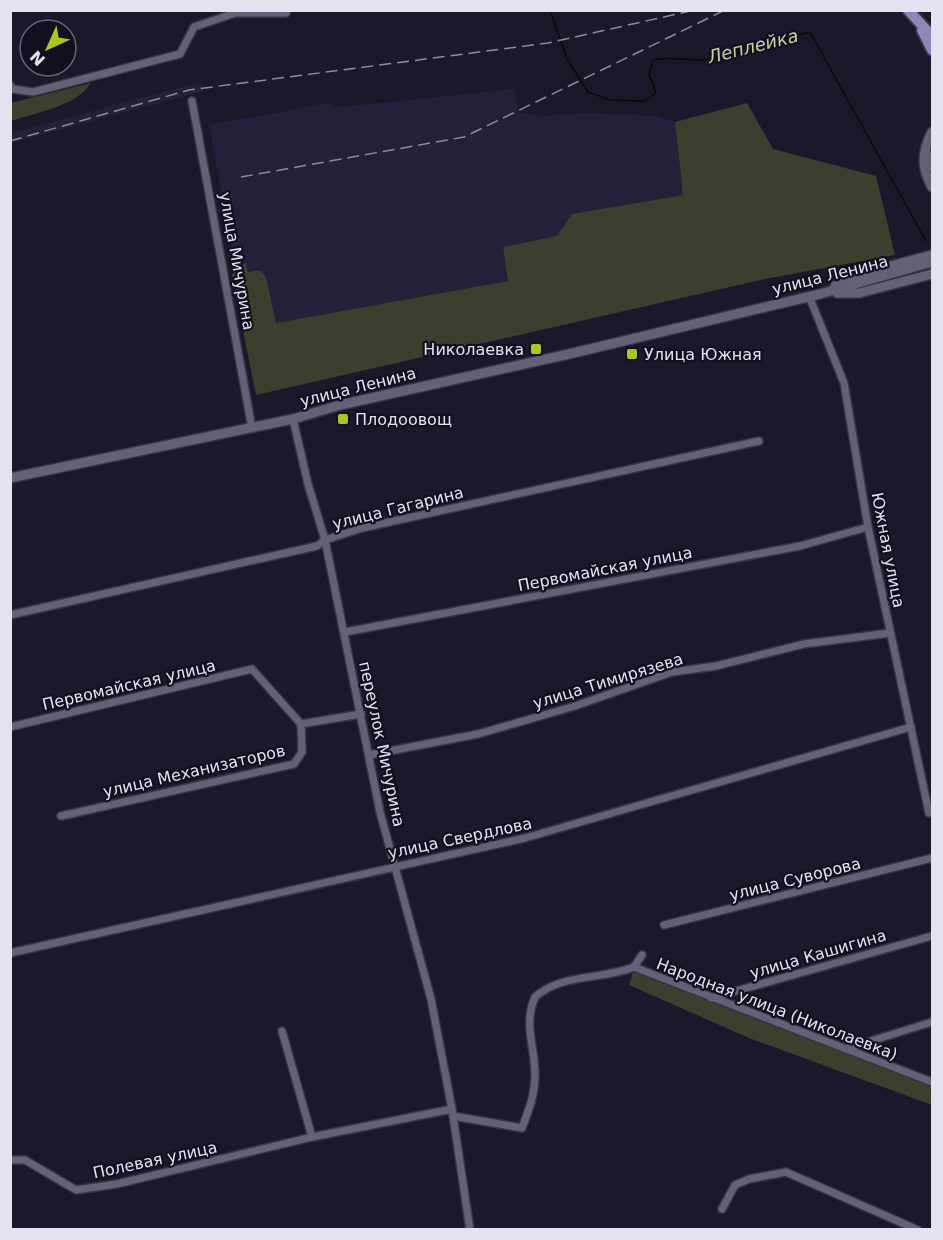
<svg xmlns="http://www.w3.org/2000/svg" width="943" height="1240" font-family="'DejaVu Sans',sans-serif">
<rect width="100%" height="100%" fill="#1c182b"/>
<g fill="#252039">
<polygon points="201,82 203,91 11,143 11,133"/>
<polygon points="515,89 518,113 547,116 582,113 656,116 675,122 683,195 572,214 557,236 503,247 509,281 276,323 266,277 260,269 248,272 246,263 235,265 209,125 331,103 332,108"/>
</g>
<g fill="#3a3f2e">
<path d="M91,83C77,106 35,113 11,121V103Z"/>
<polygon points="747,103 773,149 876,176 895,255 765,279 256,395 232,276 235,265 246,263 248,272 260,270 266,277 276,323 508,281 503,247 557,236 572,214 683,195 675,122"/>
<polygon points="633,972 932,1085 932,1105 749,1038 629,985"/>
</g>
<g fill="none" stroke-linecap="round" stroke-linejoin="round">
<path stroke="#080c00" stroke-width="1.5" d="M550,10L567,59L588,92L610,100L645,101L656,93L649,75L653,60C673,55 693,63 714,59C746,52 778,40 810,32L926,241"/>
<g stroke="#383544" stroke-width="10">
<g id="street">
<polyline points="10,85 13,89 33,92 180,54 194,27 235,13 286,13"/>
<polyline points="192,101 252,428"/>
<polyline points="809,296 844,383 868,527 929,813"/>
<polyline points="293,419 308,484 325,540 380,812 431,999 452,1109 470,1230"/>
<polyline points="10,615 317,546 325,540 362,528 759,441"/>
<polyline points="345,632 800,546 868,527"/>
<polyline points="301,724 361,714"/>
<polyline points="10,727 252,669 301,724"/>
<polyline points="369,755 478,734 575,706 672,672 716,666 804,644 890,633"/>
<polyline points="61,816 294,764 302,752 301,724"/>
<polyline points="664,925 932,858"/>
<polyline points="10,953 525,838 911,727"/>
<polyline points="634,967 642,955"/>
<polyline points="711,998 932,936"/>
<polyline points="282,1031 312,1137"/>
<polyline points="845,1049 932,1022"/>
<path d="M453,1116L522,1128C529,1110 535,1094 535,1074C535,1047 523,1024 535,997C562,973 602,980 634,967L932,1082"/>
<polyline points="10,1160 25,1160 76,1190 117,1184 312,1137 452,1109"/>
<polyline points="722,1209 735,1185 749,1179 786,1172 918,1230"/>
</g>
</g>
<g stroke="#383544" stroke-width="12">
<g id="secondary">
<path d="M932,132C922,152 921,167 932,187"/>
<polyline points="932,156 932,166"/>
<polyline points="835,286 853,276 932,255"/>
<polyline points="837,293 859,293 932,274"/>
<polyline points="10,478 293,419 340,405 569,354 820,294 932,262"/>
</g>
</g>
<g stroke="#383544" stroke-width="14">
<g id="primary">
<polyline points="908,10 932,36"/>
<polyline points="922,30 932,50"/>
</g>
</g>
<use href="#street" stroke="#646077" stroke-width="7"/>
<use href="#secondary" stroke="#646077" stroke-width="9"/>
<use href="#primary" stroke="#9086b9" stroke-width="10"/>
<g stroke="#8d8a9a" stroke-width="1.5" stroke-dasharray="12 6" stroke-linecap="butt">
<polyline points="10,141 189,90 548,43 695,10"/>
<polyline points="241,177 464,137 725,10"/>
</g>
</g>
<g fill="#a9c71b" stroke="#130f21" stroke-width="2">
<rect x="530" y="343" width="12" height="12" rx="3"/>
<rect x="626" y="348" width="12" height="12" rx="3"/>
<rect x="337" y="413" width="12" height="12" rx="3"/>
</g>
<g text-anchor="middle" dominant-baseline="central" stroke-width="4.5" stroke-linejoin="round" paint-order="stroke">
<g font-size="16" fill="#e4e2f0" stroke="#130f21">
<text transform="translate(237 261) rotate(80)">улица Мичурина</text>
<text transform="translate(830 275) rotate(-14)">улица Ленина</text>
<text transform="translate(358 387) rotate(-14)">улица Ленина</text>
<text transform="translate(398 508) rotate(-14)">улица Гагарина</text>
<text transform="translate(888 550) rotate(79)">Южная улица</text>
<text transform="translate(605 569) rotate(-11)">Первомайская улица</text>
<text transform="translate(608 681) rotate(-17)">улица Тимирязева</text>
<text transform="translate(129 685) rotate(-13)">Первомайская улица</text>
<text transform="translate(382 744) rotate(78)">переулок Мичурина</text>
<text transform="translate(194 771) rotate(-13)">улица Механизаторов</text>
<text transform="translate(460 838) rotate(-12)">улица Свердлова</text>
<text transform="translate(795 879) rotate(-14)">улица Суворова</text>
<text transform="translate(818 954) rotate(-16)">улица Кашигина</text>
<text transform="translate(777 1009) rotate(21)">Народная улица (Николаевка)</text>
<text transform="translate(155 1160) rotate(-12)">Полевая улица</text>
</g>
<g font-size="16" fill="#e4e2f0" stroke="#130f21" text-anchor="start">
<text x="524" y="349" text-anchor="end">Николаевка</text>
<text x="644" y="354">Улица Южная</text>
<text x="355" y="419">Плодоовощ</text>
</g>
<g font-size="18" font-style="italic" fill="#c5d3a0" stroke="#130f21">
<text transform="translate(753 46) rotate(-14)">Леплейка</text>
</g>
</g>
<rect width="943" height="1240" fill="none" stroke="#e4e2f0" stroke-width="24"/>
<g transform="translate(48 48) rotate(225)"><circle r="28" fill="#130f21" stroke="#676374" stroke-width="1.5"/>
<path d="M0-4.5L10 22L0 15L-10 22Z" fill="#a9c71b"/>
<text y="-9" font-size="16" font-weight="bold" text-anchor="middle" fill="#e4e2f0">N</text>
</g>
</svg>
